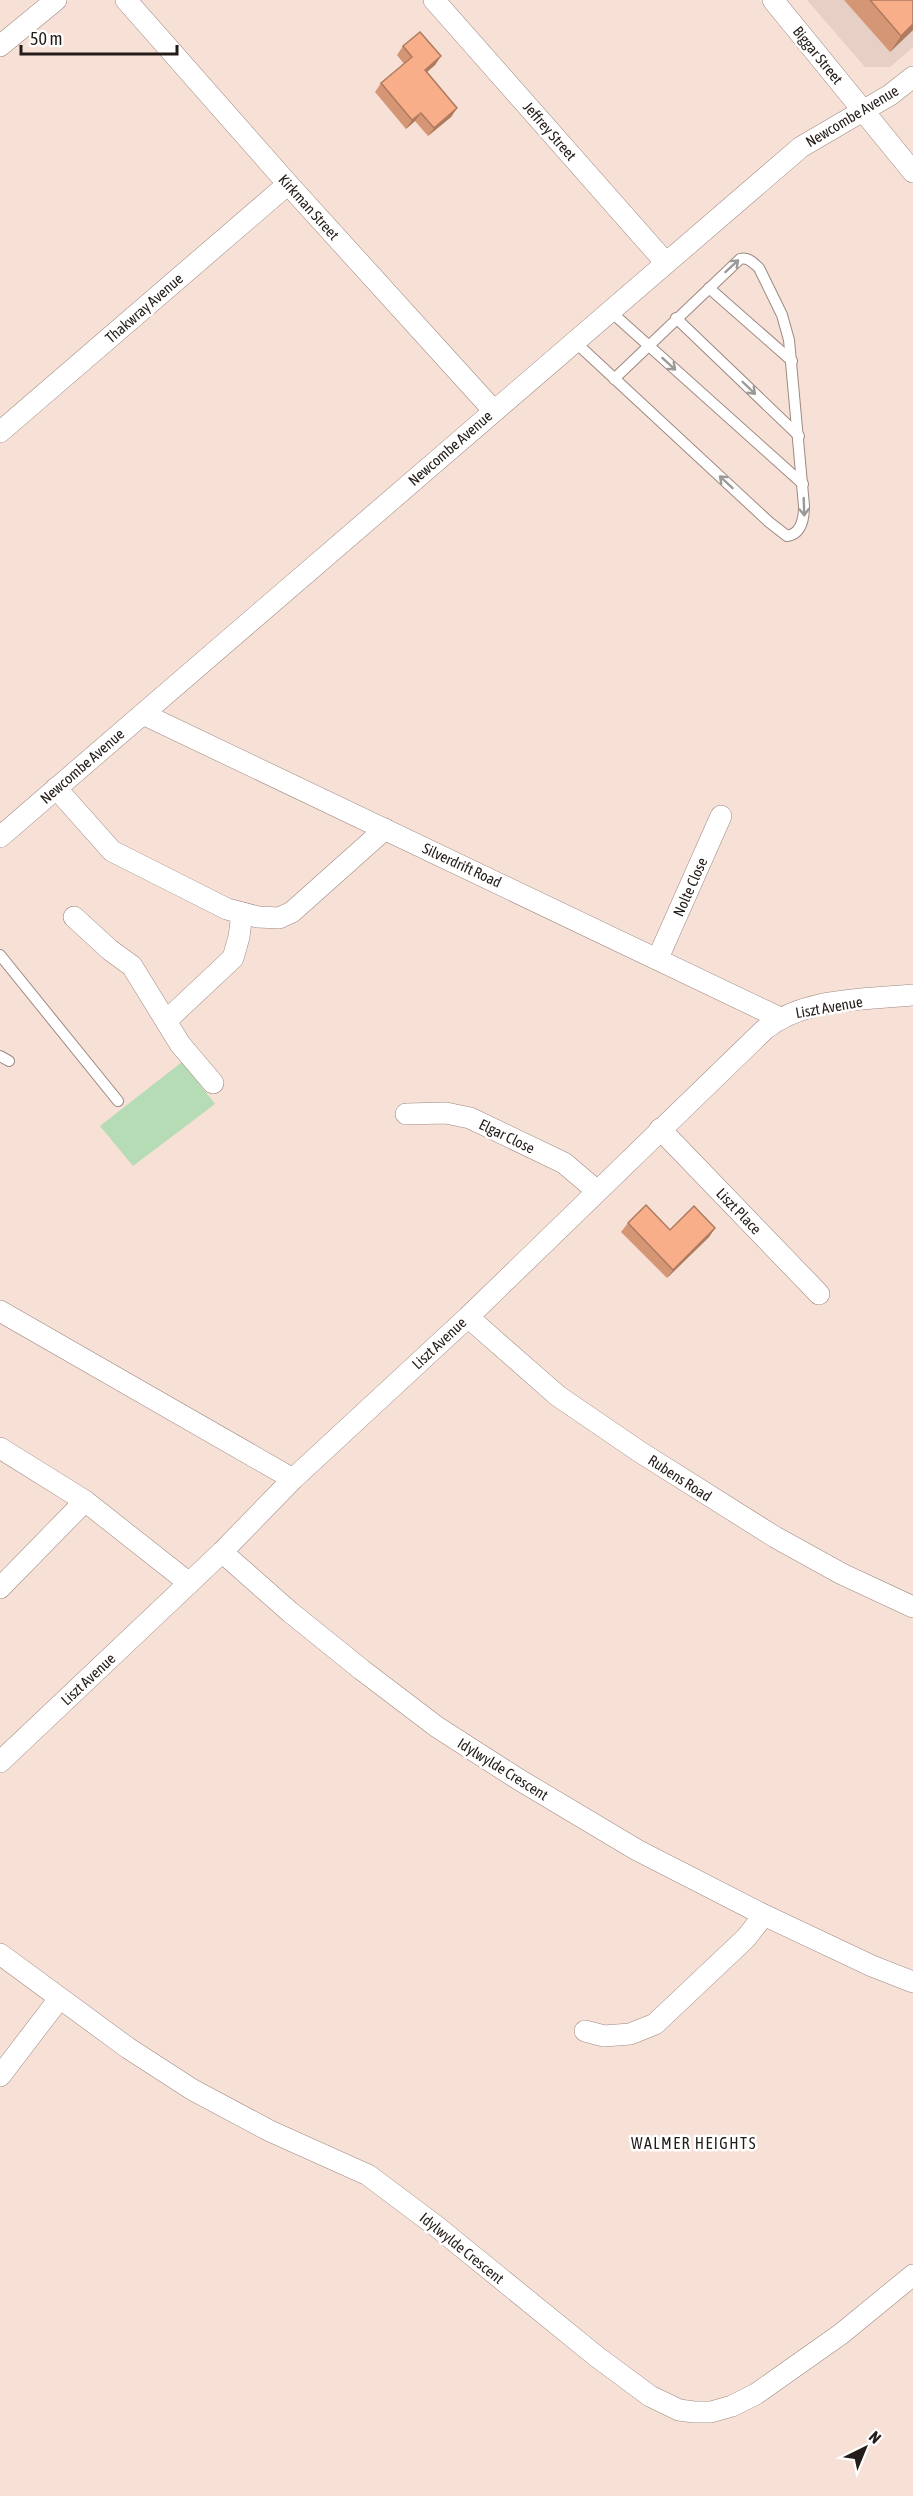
<svg xmlns="http://www.w3.org/2000/svg" width="913" height="2496" font-family="'Asap Condensed',sans-serif">
<rect width="100%" height="100%" fill="#f7e1d7"/>
<polygon fill="#e6d0c5" points="807,0 913,0 913,47 890,67 865,67"/>
<polygon fill="#b5dcb4" points="182,1062 215,1104 133,1166 100,1126"/>
<g fill="none" stroke-linecap="round" stroke-linejoin="round">
<g stroke="#9d8980" stroke-width="12">
<g id="lane">
<polyline points="709,288 792,361"/>
<polyline points="610,311 803,484"/>
<polyline points="676,318 799,436"/>
<path d="M574,341L769,522L787,536C801,534 804,519 804,506L789,340L782,315L759,268C753,263 749,257 740,259L614,379"/>
<polyline points="0,955 118,1101"/>
<polyline points="0,1056 9,1061"/>
</g>
</g>
<g stroke="#9d8980" stroke-width="22">
<g id="street">
<polyline points="126,0 288,184 494,411"/>
<polyline points="434,0 666,263"/>
<polyline points="773,0 913,172"/>
<polyline points="0,46 56,0"/>
<polyline points="0,432 288,184"/>
<polyline points="143,714 780,1018"/>
<polyline points="56,788 112,851 227,909 258,917 279,918 292,912 385,829"/>
<polyline points="0,837 801,147 890,95 913,77"/>
<polyline points="74,917 110,950 132,966 180,1044 213,1083"/>
<polyline points="658,958 721,816"/>
<polyline points="166,1021 233,958 239,937 242,913"/>
<polyline points="406,1114 446,1113 470,1118 564,1163 597,1191"/>
<polyline points="660,1129 819,1294"/>
<polyline points="0,1311 293,1479"/>
<polyline points="468,1317 558,1396 640,1452 775,1537 842,1574 913,1607"/>
<polyline points="0,1448 85,1501 189,1583"/>
<polyline points="222,1552 290,1612 362,1670 437,1727 518,1779 637,1850 764,1915 872,1966 913,1982"/>
<polyline points="0,1588 85,1501"/>
<path d="M0,1762L222,1552L293,1479L468,1317L764,1030C804,997 864,1000 913,995"/>
<polyline points="0,1954 128,2048 193,2090 270,2131 368,2175 436,2226 596,2356 650,2396 679,2410 694,2412 711,2412 732,2406 756,2394 841,2334 913,2275"/>
<polyline points="585,2031 604,2036 630,2034 655,2024 746,1938 764,1915"/>
<polyline points="0,2076 59,1999"/>
</g>
</g>
<use href="#lane" stroke="#fff" stroke-width="10"/>
<use href="#street" stroke="#fff" stroke-width="21"/>
</g>
<g fill="#d59676">
<polygon points="844,0 913,0 913,30 890,52"/>
<polygon points="403,46 441,56 435,65 427,72 457,108 451,117 428,136 415,121 406,129 375,92 381,83 404,64 397,55"/>
<polygon points="628,1223 670,1230 715,1228 709,1237 667,1278 621,1232"/>
</g>
<g fill="#ae7a60">
<polygon points="913,24 913,30 890,52 901,36"/>
<polygon points="441,56 435,65 419,79 425,70"/>
<polygon points="457,108 451,117 428,136 434,128"/>
<polygon points="421,113 415,121 406,129 412,120"/>
<polygon points="715,1228 709,1237 667,1278 673,1270"/>
</g>
<g fill="#f8ae89" stroke="#ae7a60" stroke-width="1.5">
<polygon points="870,0 913,0 913,24 901,36"/>
<polygon points="420,32 441,56 425,70 457,108 434,128 421,113 412,120 381,83 412,57 403,46"/>
<polygon points="646,1205 670,1230 694,1206 715,1228 673,1270 628,1223"/>
</g>
<defs><path id="oneway-shaft" d="M-6 0H5M1.5-3L5.5 0L1.5 3" fill="none" stroke-width="1.6" stroke-linecap="round" stroke-linejoin="round" transform="scale(1.5)"/></defs>
<g stroke="#9c9997">
<use href="#oneway-shaft" transform="translate(732 266) rotate(-42)"/>
<use href="#oneway-shaft" transform="translate(669 364) rotate(42)"/>
<use href="#oneway-shaft" transform="translate(749 388) rotate(44)"/>
<use href="#oneway-shaft" transform="translate(726 482) rotate(-137)"/>
<use href="#oneway-shaft" transform="translate(804 507) rotate(88)"/>
</g>
<g text-anchor="middle" dominant-baseline="central" stroke-width="5" stroke-linejoin="round" paint-order="stroke">
<g font-size="15" fill="#241c18" stroke="#fff">
<text transform="translate(818 55) rotate(51)">Biggar Street</text>
<text transform="translate(852 116) rotate(-31)">Newcombe Avenue</text>
<text transform="translate(550 131) rotate(49)">Jeffrey Street</text>
<text transform="translate(309 207) rotate(48)">Kirkman Street</text>
<text transform="translate(144 308) rotate(-41)">Thakwray Avenue</text>
<text transform="translate(450 448) rotate(-41)">Newcombe Avenue</text>
<text transform="translate(82 766) rotate(-41)">Newcombe Avenue</text>
<text transform="translate(462 865) rotate(25)">Silverdrift Road</text>
<text transform="translate(690 887) rotate(-66)">Nolte Close</text>
<text transform="translate(829 1007) rotate(-10)">Liszt Avenue</text>
<text transform="translate(507 1136) rotate(26)">Elgar Close</text>
<text transform="translate(739 1211) rotate(46)">Liszt Place</text>
<text transform="translate(439 1343) rotate(-43)">Liszt Avenue</text>
<text transform="translate(680 1478) rotate(33)">Rubens Road</text>
<text transform="translate(88 1679) rotate(-43)">Liszt Avenue</text>
<text transform="translate(503 1769) rotate(32)">Idylwylde Crescent</text>
<text transform="translate(462 2248) rotate(39)">Idylwylde Crescent</text>
</g>
<g font-size="16" letter-spacing="1.5" fill="#241c18" stroke="#fff">
<text x="694" y="2143">WALMER HEIGHTS</text>
</g>
</g>
<g transform="translate(865 2448) rotate(43)" stroke="#ffffff" stroke-width="4.5" paint-order="stroke">
<path d="M0-4.5L10 22L0 15L-10 22Z" fill="#241c18"/>
<text y="-9" font-size="16" font-weight="bold" text-anchor="middle" fill="#241c18">N</text>
</g>
<path d="M21 45v9h156v-9" fill="none" stroke="#241c18" stroke-width="3"/>
<text x="30" y="45" font-size="18" fill="#241c18" stroke="#ffffff" stroke-width="4.5" paint-order="stroke">50 m</text>
</svg>
